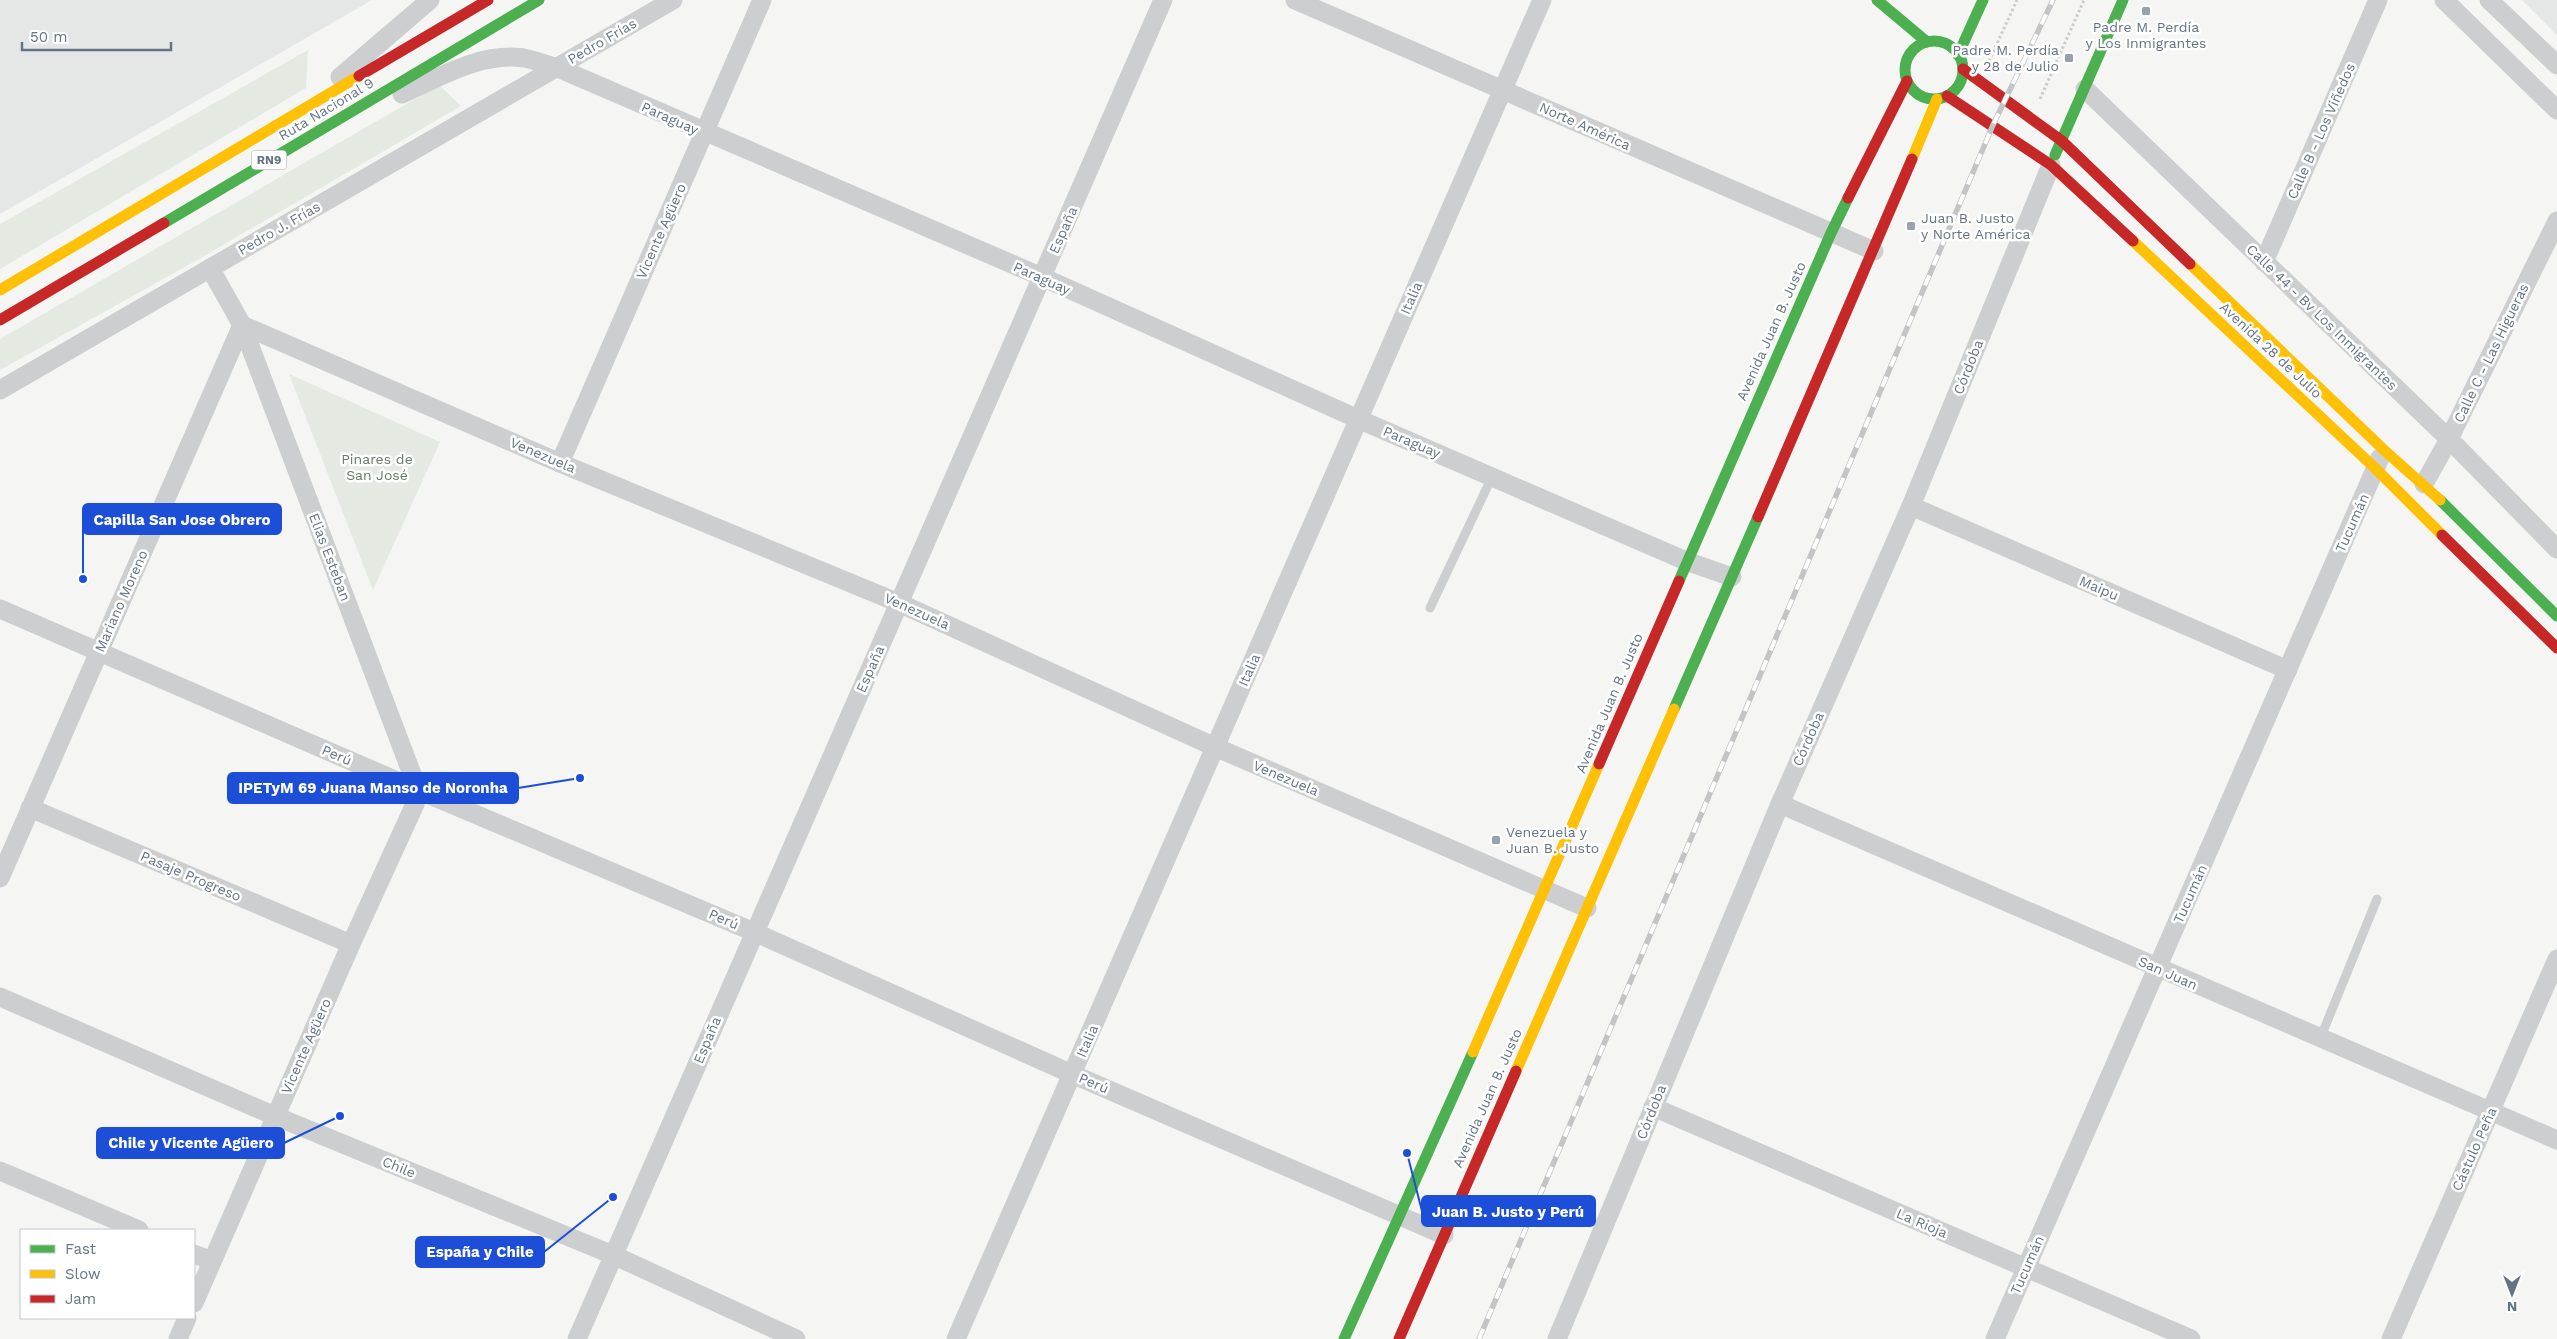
<svg xmlns="http://www.w3.org/2000/svg" width="2557" height="1339" font-family="'Work Sans',sans-serif">
<rect width="100%" height="100%" fill="#f5f6f4"/>
<g fill="#e5e7e6">
<polygon points="0,0 372,0 0,214"/>
<polygon points="2522,0 2557,0 2557,35"/>
</g>
<g fill="#e4e9e2">
<polygon points="308,50 306,88 0,269 0,224"/>
<polygon points="439,85 461,106 201,258 0,370 0,339"/>
<polygon points="289,374 440,442 373,590"/>
</g>
<g fill="none" stroke-linecap="round" stroke-linejoin="round">
<g stroke="#cacccc" stroke-width="3" stroke-dasharray="2.5 2.5" stroke-linecap="butt">
<polyline points="1989,61 2017,0"/>
<polyline points="2040,99 2084,0"/>
</g>
<g stroke="#cdcecf" stroke-width="9">
<polyline points="1430,608 1492,477"/>
<polyline points="2320,1039 2377,899"/>
</g>
<g stroke="#cdcecf" stroke-width="19">
<polyline points="1295,0 1874,251"/>
<polyline points="2444,0 2557,110"/>
<polyline points="2489,0 2557,65"/>
<polyline points="340,77 430,0"/>
<polyline points="2085,89 2449,439 2557,549"/>
<path d="M402,94C440,77 481,52 524,58C535,60 547,65 558,68L1042,277L1358,419L1686,561L1732,577"/>
<polyline points="2264,262 2378,0"/>
<polyline points="242,325 560,463 899,603 1215,747 1587,908"/>
<polyline points="0,390 673,0"/>
<polyline points="560,463 762,0"/>
<polyline points="2424,484 2449,439 2557,221"/>
<polyline points="1911,506 2288,670"/>
<polyline points="0,609 418,790 754,932 1072,1074 1444,1235"/>
<polyline points="1780,804 2557,1140"/>
<polyline points="30,808 351,944"/>
<polyline points="0,878 242,325"/>
<polyline points="0,997 275,1116 613,1255 796,1339"/>
<polyline points="1653,1107 2191,1339"/>
<polyline points="0,1171 139,1230"/>
<polyline points="194,1254 212,1261"/>
<polyline points="194,1303 351,944 415,804 418,790 242,325 210,268"/>
<polyline points="178,1339 187,1318"/>
<polyline points="577,1339 1163,0"/>
<polyline points="956,1339 1542,0"/>
<polyline points="1557,1339 1780,804 1911,506 2051,165"/>
<polyline points="1995,1339 2380,458"/>
<polyline points="2391,1339 2557,959"/>
</g>
<g stroke="#4caf50" stroke-width="11">
<polyline points="1877,0 1927,42"/>
<circle cx="1934" cy="70" r="29"/>
<polyline points="1958,55 1983,0"/>
<polyline points="2055,155 2123,0"/>
<polyline points="164,223 539,0"/>
<polyline points="2440,500 2557,616"/>
<polyline points="1679,581 1831,233 1848,198"/>
<polyline points="1674,709 1758,517"/>
<polyline points="1344,1339 1473,1052"/>
</g>
<g stroke="#ffc107" stroke-width="11">
<polyline points="1912,159 1937,99"/>
<polyline points="2133,241 2376,469 2442,535"/>
<polyline points="2190,264 2384,450 2440,500"/>
<polyline points="0,290 359,76"/>
<polyline points="1473,1052 1599,764"/>
<polyline points="1516,1071 1674,709"/>
</g>
<g stroke="#c62828" stroke-width="11">
<polyline points="1963,69 2062,141 2190,264"/>
<polyline points="359,76 488,0"/>
<polyline points="1947,96 2051,165 2133,241"/>
<polyline points="1848,198 1907,81"/>
<polyline points="0,320 164,223"/>
<polyline points="1758,517 1912,159"/>
<polyline points="2442,535 2557,648"/>
<polyline points="1599,764 1679,581"/>
<polyline points="1399,1339 1516,1071"/>
</g>
<g stroke="#c3c4c5" stroke-width="5.5">
<polyline id="rail" points="1479,1339 1993,125 2053,0"/>
</g>
<use href="#rail" stroke="#fff" stroke-width="4" stroke-dasharray="11" stroke-linecap="butt"/>
</g>
<g fill="#97a2ac" stroke="#fff" stroke-width="2">
<rect x="2141" y="6" width="10" height="10" rx="2.5"/>
<rect x="2064" y="53" width="10" height="10" rx="2.5"/>
<rect x="1906" y="221" width="10" height="10" rx="2.5"/>
<rect x="1491" y="835" width="10" height="10" rx="2.5"/>
</g>
<g text-anchor="middle" dominant-baseline="central" stroke-width="5" stroke-linejoin="round" paint-order="stroke">
<rect fill="#fff" stroke="#929eaa" stroke-width="1" x="251.5" y="150.5" width="35" height="19" rx="4"/>
<g font-size="12" font-weight="bold" fill="#647485">
<text x="269" y="160">RN9</text>
</g>
<g font-size="14" fill="#647485" stroke="#fff" text-anchor="start">
<text x="2146" y="27" text-anchor="middle">Padre M. Perdía<tspan x="2146" dy="16">y Los Inmigrantes</tspan></text>
<text x="2059" y="50" text-anchor="end">Padre M. Perdía<tspan x="2059" dy="16">y 28 de Julio</tspan></text>
<text x="1921" y="218">Juan B. Justo<tspan x="1921" dy="16">y Norte América</tspan></text>
<text x="1506" y="832">Venezuela y<tspan x="1506" dy="16">Juan B. Justo</tspan></text>
</g>
<g font-size="14" fill="#647485" stroke="#fff">
<text transform="translate(602 41) rotate(-30)">Pedro Frías</text>
<text transform="translate(326 109) rotate(-31)">Ruta Nacional 9</text>
<text transform="translate(670 118) rotate(24)">Paraguay</text>
<text transform="translate(1585 126) rotate(24)">Norte América</text>
<text transform="translate(2321 131) rotate(-66)">Calle B - Los Viñedos</text>
<text transform="translate(279 228) rotate(-30)">Pedro J. Frías</text>
<text transform="translate(1063 230) rotate(-66)">España</text>
<text transform="translate(661 231) rotate(-66)">Vicente Agüero</text>
<text transform="translate(1042 278) rotate(24)">Paraguay</text>
<text transform="translate(1411 298) rotate(-66)">Italia</text>
<text transform="translate(2322 317) rotate(44)">Calle 44 - Bv Los Inmigrantes</text>
<text transform="translate(1771 331) rotate(-66)">Avenida Juan B. Justo</text>
<text transform="translate(2271 350) rotate(43)">Avenida 28 de Julio</text>
<text transform="translate(2491 353) rotate(-64)">Calle C - Las Higueras</text>
<text transform="translate(1968 367) rotate(-68)">Córdoba</text>
<text transform="translate(1412 442) rotate(23)">Paraguay</text>
<text transform="translate(543 455) rotate(23)">Venezuela</text>
<text transform="translate(2352 523) rotate(-66)">Tucumán</text>
<text transform="translate(330 557) rotate(69)">Elias Esteban</text>
<text transform="translate(2099 588) rotate(23)">Maipu</text>
<text transform="translate(121 601) rotate(-66)">Mariano Moreno</text>
<text transform="translate(917 611) rotate(24)">Venezuela</text>
<text transform="translate(870 669) rotate(-66)">España</text>
<text transform="translate(1249 670) rotate(-66)">Italia</text>
<text transform="translate(1609 703) rotate(-67)">Avenida Juan B. Justo</text>
<text transform="translate(1808 739) rotate(-66)">Córdoba</text>
<text transform="translate(337 755) rotate(23)">Perú</text>
<text transform="translate(1286 778) rotate(23)">Venezuela</text>
<text transform="translate(191 876) rotate(23)">Pasaje Progreso</text>
<text transform="translate(2190 894) rotate(-66)">Tucumán</text>
<text transform="translate(724 919) rotate(23)">Perú</text>
<text transform="translate(2168 973) rotate(24)">San Juan</text>
<text transform="translate(707 1040) rotate(-67)">España</text>
<text transform="translate(1087 1041) rotate(-66)">Italia</text>
<text transform="translate(306 1046) rotate(-66)">Vicente Agüero</text>
<text transform="translate(1094 1083) rotate(23)">Perú</text>
<text transform="translate(1487 1098) rotate(-66)">Avenida Juan B. Justo</text>
<text transform="translate(1651 1112) rotate(-68)">Córdoba</text>
<text transform="translate(2474 1149) rotate(-66)">Cástulo Peña</text>
<text transform="translate(399 1167) rotate(22)">Chile</text>
<text transform="translate(1922 1223) rotate(23)">La Rioja</text>
<text transform="translate(2027 1265) rotate(-66)">Tucumán</text>
</g>
<g font-size="14" fill="#667c63" stroke="#fff">
<text x="377" y="459">Pinares de<tspan x="377" dy="16">San José</tspan></text>
</g>
</g>
<path fill="none" stroke="#1d4ed8" stroke-width="2" d="M83 579L83 519M580 778L518 788M340 1116L284 1143M1407 1153L1422 1211M613 1197L544 1252"/>
<g fill="#1d4ed8" stroke="#fff" stroke-width="2">
<circle cx="83" cy="579" r="5"/>
<circle cx="580" cy="778" r="5"/>
<circle cx="340" cy="1116" r="5"/>
<circle cx="1407" cy="1153" r="5"/>
<circle cx="613" cy="1197" r="5"/>
</g>
<g fill="#1d4ed8" stroke="#1d4ed8" stroke-width="2">
<rect x="83" y="504" width="198" height="30" rx="5"/>
<rect x="228" y="773" width="290" height="30" rx="5"/>
<rect x="97" y="1128" width="187" height="30" rx="5"/>
<rect x="1422" y="1196" width="173" height="30" rx="5"/>
<rect x="416" y="1237" width="128" height="30" rx="5"/>
</g>
<g font-size="15" text-anchor="middle" font-weight="bold" fill="#fff">
<text x="182" y="525">Capilla San Jose Obrero</text>
<text x="373" y="793">IPETyM 69 Juana Manso de Noronha</text>
<text x="191" y="1148">Chile y Vicente Agüero</text>
<text x="1508" y="1217">Juan B. Justo y Perú</text>
<text x="480" y="1257">España y Chile</text>
</g>
<rect x="20" y="1229" width="175" height="90" fill="#ffffff" stroke="#c1c7ce"/>
<rect x="30" y="1245" width="25" height="8" fill="#4caf50" stroke="#c1c7ce"/>
<text x="65" y="1254" font-size="15" fill="#647485">Fast</text>
<rect x="30" y="1270" width="25" height="8" fill="#ffc107" stroke="#c1c7ce"/>
<text x="65" y="1279" font-size="15" fill="#647485">Slow</text>
<rect x="30" y="1295" width="25" height="8" fill="#c62828" stroke="#c1c7ce"/>
<text x="65" y="1304" font-size="15" fill="#647485">Jam</text>
<g transform="translate(2512 1294) rotate(180)" stroke="#ffffff" stroke-width="4" paint-order="stroke">
<path d="M0-4L9 19L0 12L-9 19Z" fill="#647485"/>
<text y="-8" font-size="14" font-weight="bold" text-anchor="middle" fill="#647485">N</text>
</g>
<path d="M22 42v8h149v-8" fill="none" stroke="#647485" stroke-width="2.5"/>
<text x="30" y="42" font-size="15" fill="#647485" stroke="#ffffff" stroke-width="4" paint-order="stroke">50 m</text>
</svg>
